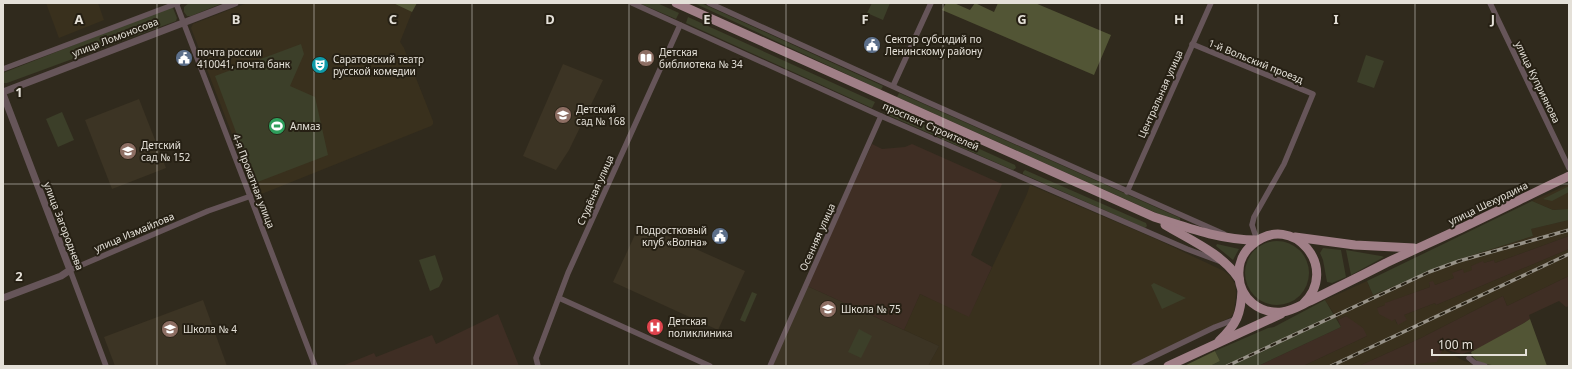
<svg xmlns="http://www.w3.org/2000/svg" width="1572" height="369" font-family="'Noto Sans',sans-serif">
<rect width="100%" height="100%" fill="#302a1d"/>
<g fill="#39301d">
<polygon points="46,3 98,3 104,20 59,38"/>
<polygon points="247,3 393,3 412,12 400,42 404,48 433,121 433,124 431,126 259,195 255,194 191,28 193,24"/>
<polygon points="1569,184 1569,209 1553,210 1532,201"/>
<polygon points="1030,185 1156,239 1224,271 1230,276 1235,284 1236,293 1234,312 1231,317 1225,320 1128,366 928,366 939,346 904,330 920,294 969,316 1027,194"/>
<polygon points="1569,220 1569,236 1495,263 1494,260 1484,263 1483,262 1471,266 1473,270 1464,274 1462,269 1453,273 1454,278 1435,285 1429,282 1430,287 1386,303 1385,305 1377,308 1395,319 1397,324 1404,315 1435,303 1436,305 1569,249 1569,276 1507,306 1503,296 1421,338 1359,366 1303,366 1367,336 1346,316 1338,320 1325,300 1367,281 1373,295 1457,260 1533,236 1530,229"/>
<polygon points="1443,349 1462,360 1478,366 1402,366"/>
</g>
<g fill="#3f2e24">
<polygon points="872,144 882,149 905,147 912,144 1002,184 971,255 992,267 969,317 920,294 904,330 807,286"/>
<polygon points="1569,236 1569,249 1436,305 1435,303 1404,315 1407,320 1398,325 1395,319 1392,321 1379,314 1377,308 1385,305 1385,303 1430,287 1429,282 1433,281 1435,285 1454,278 1452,273 1463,269 1464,273 1472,270 1471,266 1483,261 1484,263 1494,260 1495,263"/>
<polygon points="1569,276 1569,306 1566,307 1559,301 1529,315 1530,319 1524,323 1478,349 1462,354 1443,349 1437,362 1404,365 1402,366 1359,366 1421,338 1503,296 1507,306"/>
<polygon points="498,314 519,366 342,366 374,353 376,357 432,335 436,344"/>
<polygon points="1346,316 1363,328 1367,336 1303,366 1258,366 1341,327 1338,320"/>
</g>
<g fill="#3c3424">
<polygon points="563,64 603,80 569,150 556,170 523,156"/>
<polygon points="139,99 166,168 112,189 85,120"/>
<polygon points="640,224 745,271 718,330 613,282"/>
<polygon points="807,286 939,346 928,366 772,366"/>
<polygon points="203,300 227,366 115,366 104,337"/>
</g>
<g fill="#3c3f29">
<polygon points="189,3 223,3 191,16 187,16 184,12 184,7"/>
<polygon points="639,3 657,3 679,13 676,19"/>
<polygon points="694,3 701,3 883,86 881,90"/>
<polygon points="872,3 890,3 883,20 867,13"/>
<polygon points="170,7 173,8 177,18 176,21 7,83 3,83 3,73"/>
<polygon points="688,17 875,102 872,108 686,23"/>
<polygon points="301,44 304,54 290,86 315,97 328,155 255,183 215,76"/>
<polygon points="1366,55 1384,61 1374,88 1357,82"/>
<polygon points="899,93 1180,218 1180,221 1178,222 1152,211 897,97"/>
<polygon points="891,109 1015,165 1016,168 1013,170 888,115"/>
<polygon points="62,112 74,140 58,147 46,119"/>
<polygon points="1025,170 1146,223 1147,226 1145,228 1023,174 1023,172"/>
<polygon points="1569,186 1569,192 1552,201 1543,199"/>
<polygon points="1532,201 1553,210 1569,209 1569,220 1531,229 1533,236 1457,260 1373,295 1367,281"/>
<circle cx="1277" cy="273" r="32"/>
<polygon points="1217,244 1239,249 1233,260 1216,246"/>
<polygon points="1323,248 1341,250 1346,277 1332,283 1327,282 1323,260 1320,253"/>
<polygon points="1346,250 1381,256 1384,257 1351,275"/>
<polygon points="435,255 443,279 439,287 430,291 419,260"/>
<polygon points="1154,283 1186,298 1162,309 1151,285"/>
<polygon points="752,292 757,294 745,322 740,320"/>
<polygon points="1325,300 1341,327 1258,366 1210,366 1220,361 1215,351 1268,328 1274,327"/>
<polygon points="859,329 872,336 861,358 848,352"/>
</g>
<g fill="#525535">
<polygon points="393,3 417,3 412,12"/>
<polygon points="946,3 954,3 970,10 975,3 994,12 998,3 1035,3 1111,35 1094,75 942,10"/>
<path d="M1530,319L1547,366C1531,366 1488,369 1476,360C1473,358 1472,355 1471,352L1524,323Z"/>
<polygon points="1215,351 1220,361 1210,366 1184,366"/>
</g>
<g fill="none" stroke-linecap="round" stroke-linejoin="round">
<g stroke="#665559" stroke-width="5.5">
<polyline points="176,3 315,366"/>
<polyline points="632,3 881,116 1187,249 1219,261"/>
<polyline points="709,3 925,101 1224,234"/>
<polyline points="1490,3 1569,168"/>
<polyline points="1192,44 1313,94 1284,164 1254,217 1252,225 1257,240"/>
<polyline points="3,69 178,3"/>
<polyline points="893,86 931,3"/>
<polyline points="1127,192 1211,3"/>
<polyline points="559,298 710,366"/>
<polyline points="1469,358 1475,363 1485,366"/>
<polyline points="106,366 70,270 208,211 251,196"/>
<polyline points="538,366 536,358 568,273 680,25"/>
<polyline points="770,366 881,116"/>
<polyline points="1134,366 1215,327 1236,319"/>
</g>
<g stroke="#665559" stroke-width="7">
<polyline points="3,92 235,3"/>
<polyline points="3,94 70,270 61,276 3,298"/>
</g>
<g stroke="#a07f87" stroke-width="9">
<path d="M676,3L1154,217C1188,228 1221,240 1257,240"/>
<path d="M1165,225C1190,240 1223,254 1239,279"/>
<polyline points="1295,237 1355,245 1414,248"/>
<path d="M1303,304C1341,268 1292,211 1253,244C1243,252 1238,264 1239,276C1240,299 1260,314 1282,312C1292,311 1301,305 1310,301C1336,288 1361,276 1386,263C1413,250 1441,238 1468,225C1502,209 1535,192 1569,176"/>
<path d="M1219,341C1237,324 1241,314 1242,290"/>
<polyline points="1168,366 1281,314"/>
</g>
<g stroke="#979288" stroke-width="3.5">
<g id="rail">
<polyline points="1227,366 1429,272 1459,261 1569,230"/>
<polyline points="1331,366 1569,254"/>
</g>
</g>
<use href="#rail" stroke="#262014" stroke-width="2" stroke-dasharray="6" stroke-linecap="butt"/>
</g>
<path fill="none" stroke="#e4e0d8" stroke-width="1" stroke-opacity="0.55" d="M157,3V366M314,3V366M472,3V366M629,3V366M786,3V366M943,3V366M1100,3V366M1258,3V366M1415,3V366M3,184H1569"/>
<defs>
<g id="civic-disc" transform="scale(0.9)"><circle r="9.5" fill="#5c6f8a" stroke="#262014"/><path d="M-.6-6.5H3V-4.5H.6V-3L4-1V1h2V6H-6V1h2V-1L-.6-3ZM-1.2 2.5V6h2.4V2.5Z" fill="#fff"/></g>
<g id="library-disc" transform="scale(0.9)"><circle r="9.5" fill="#8d6e63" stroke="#262014"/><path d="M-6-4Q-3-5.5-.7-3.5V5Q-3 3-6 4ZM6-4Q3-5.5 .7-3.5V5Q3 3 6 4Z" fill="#fff"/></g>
<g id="theatre-disc" transform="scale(0.9)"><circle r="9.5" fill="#0f9aa8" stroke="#262014"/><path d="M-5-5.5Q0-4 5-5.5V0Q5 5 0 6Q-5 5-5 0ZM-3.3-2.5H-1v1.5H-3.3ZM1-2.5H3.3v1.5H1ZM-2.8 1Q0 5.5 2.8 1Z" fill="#fff"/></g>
<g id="school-disc" transform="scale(0.9)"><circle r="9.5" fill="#8d6e63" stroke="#262014"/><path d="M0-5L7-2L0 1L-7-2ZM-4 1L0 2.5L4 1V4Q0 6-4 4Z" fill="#fff"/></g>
<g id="stadium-disc" transform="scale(0.9)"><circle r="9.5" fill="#2e9e5b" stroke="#262014"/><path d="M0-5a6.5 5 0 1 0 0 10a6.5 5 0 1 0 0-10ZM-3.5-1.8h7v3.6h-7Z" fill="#fff"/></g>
<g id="hospital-disc" transform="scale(0.9)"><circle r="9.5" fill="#e0444e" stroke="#262014"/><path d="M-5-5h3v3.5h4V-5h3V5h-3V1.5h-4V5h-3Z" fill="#fff"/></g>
</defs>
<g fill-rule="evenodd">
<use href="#civic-disc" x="872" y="45"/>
<use href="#civic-disc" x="184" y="58"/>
<use href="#library-disc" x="646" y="58"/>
<use href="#theatre-disc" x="320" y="65"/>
<use href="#school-disc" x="563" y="115"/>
<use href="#stadium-disc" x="277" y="126"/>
<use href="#school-disc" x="128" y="151"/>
<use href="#civic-disc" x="720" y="236"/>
<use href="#school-disc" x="828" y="309"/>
<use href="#hospital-disc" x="655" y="327"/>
<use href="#school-disc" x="170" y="329"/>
</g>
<g text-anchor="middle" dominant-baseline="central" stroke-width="4" stroke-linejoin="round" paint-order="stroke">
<g font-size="10" fill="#e4e0d8" stroke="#262014">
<text transform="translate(115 37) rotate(-21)">улица Ломоносова</text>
<text transform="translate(1256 61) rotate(22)">1-й Вольский проезд</text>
<text transform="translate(1538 82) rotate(64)">улица Куприянова</text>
<text transform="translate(1160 94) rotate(-66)">Центральная улица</text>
<text transform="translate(931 126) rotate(24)">проспект Строителей</text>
<text transform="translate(254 181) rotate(69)">4-я Прокатная улица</text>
<text transform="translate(595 190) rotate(-66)">Студёная улица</text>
<text transform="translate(1488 203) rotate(-26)">улица Шехурдина</text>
<text transform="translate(64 226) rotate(69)">улица Загороднева</text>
<text transform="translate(134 232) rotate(-23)">улица Измайлова</text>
<text transform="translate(817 237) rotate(-66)">Осенняя улица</text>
</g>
<g font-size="10" fill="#e4e0d8" stroke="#262014" text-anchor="start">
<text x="885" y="39">Сектор субсидий по<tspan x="885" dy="12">Ленинскому району</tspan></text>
<text x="197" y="52">почта россии<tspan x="197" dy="12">410041, почта банк</tspan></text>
<text x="659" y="52">Детская<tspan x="659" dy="12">библиотека № 34</tspan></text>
<text x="333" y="59">Саратовский театр<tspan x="333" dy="12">русской комедии</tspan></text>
<text x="576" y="109">Детский<tspan x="576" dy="12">сад № 168</tspan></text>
<text x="290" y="126">Алмаз</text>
<text x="141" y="145">Детский<tspan x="141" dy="12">сад № 152</tspan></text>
<text x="707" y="230" text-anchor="end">Подростковый<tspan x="707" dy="12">клуб «Волна»</tspan></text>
<text x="841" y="309">Школа № 75</text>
<text x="668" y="321">Детская<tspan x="668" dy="12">поликлиника</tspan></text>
<text x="183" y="329">Школа № 4</text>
</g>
</g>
<g font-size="13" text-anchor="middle" font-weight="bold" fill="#e4e0d8" stroke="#262014" stroke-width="4" stroke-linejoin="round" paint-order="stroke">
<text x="79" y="24">A</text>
<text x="236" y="24">B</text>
<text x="393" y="24">C</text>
<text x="550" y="24">D</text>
<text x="707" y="24">E</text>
<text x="865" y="24">F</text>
<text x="1022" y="24">G</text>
<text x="1179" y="24">H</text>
<text x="1336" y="24">I</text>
<text x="1493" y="24">J</text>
<text x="19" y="97">1</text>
<text x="19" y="281">2</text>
</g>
<rect width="1572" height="369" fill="none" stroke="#e4e0d8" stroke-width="8"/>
<path d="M1432 349v6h94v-6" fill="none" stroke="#e4e0d8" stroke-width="2"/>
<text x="1438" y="349" font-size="12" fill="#e4e0d8" stroke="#262014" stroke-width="3" paint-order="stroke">100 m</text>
</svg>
